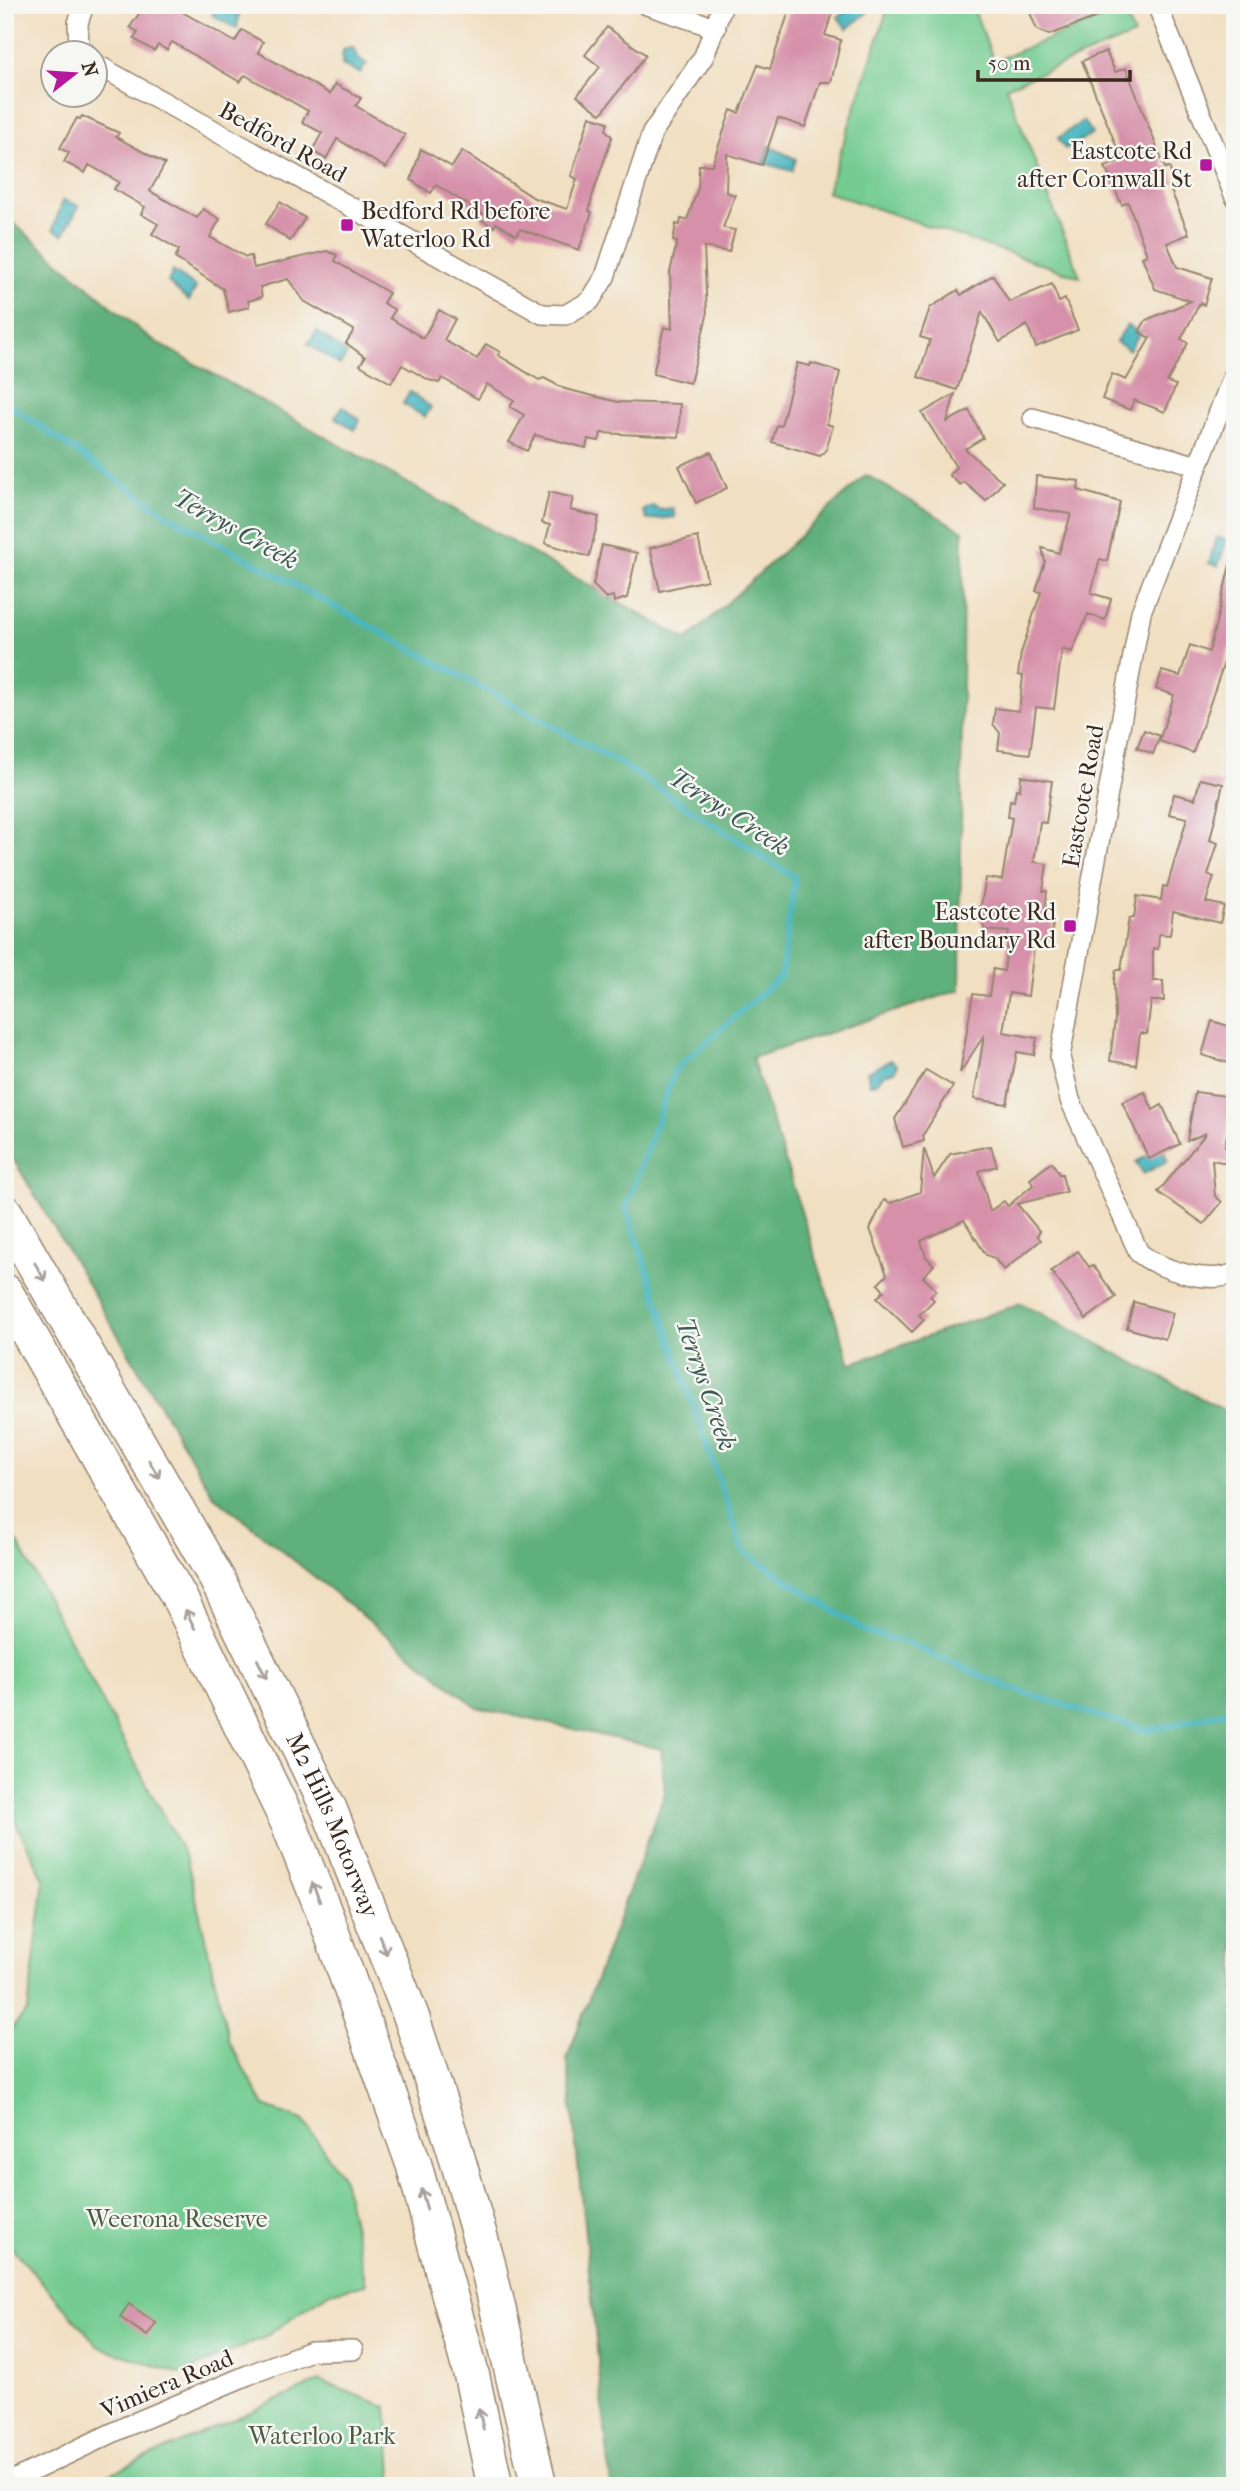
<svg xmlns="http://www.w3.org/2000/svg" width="1240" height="2491" font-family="'IM FELL French Canon',serif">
<rect width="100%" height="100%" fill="#f6f6f2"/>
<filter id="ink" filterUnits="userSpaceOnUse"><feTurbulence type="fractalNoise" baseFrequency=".0143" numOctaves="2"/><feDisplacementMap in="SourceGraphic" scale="14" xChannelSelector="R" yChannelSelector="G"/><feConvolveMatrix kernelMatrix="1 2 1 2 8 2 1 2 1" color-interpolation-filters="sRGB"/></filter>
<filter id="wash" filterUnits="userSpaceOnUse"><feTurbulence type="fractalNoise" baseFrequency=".00686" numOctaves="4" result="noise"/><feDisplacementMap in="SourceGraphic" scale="28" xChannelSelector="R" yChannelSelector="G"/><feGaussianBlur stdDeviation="1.57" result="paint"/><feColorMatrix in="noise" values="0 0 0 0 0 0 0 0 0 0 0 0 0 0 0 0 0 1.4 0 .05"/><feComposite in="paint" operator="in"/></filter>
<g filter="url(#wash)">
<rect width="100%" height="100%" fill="#f1dfc1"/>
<g fill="#74cc92" stroke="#587b58" stroke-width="2">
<polygon points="889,5 972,5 994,61 1123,9 1134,35 1006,87 1080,277 827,192"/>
<polygon points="17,1541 187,1860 229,2041 264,2106 303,2120 343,2178 366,2284 330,2292 263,2338 180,2374 99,2347 5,2240 5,2037 28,2010 44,1879 5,1801 5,1547"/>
<polygon points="320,2381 387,2407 393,2486 83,2486"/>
</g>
<polygon fill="#5fb07c" stroke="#4d6d4d" stroke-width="2" points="5,216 149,338 687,640 866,475 963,531 960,990 752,1058 850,1364 1021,1303 1229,1413 1235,1413 1235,2486 611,2486 567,2058 665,1793 661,1749 476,1707 213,1495 5,1145"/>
<g fill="#45b4be" stroke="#406f6e" stroke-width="2">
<polygon points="218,5 226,5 239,14 237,29 212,15"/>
<polygon points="857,5 866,5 870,10 847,29 838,17"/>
<polygon points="353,47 357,57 367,64 360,73 342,65 343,50"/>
<polygon points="1083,121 1092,134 1065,149 1058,138"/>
<polygon points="769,146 796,159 792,171 764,163"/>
<polygon points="63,200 79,206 63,235 53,229"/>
<polygon points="173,271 196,287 189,301 168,282"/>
<polygon points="1127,325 1140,333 1129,350 1116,342"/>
<polygon points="317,331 347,354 340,365 308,344"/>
<polygon points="410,392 431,407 425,417 403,404"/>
<polygon points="343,406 360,420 355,430 335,417"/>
<polygon points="652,506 660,510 673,508 675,517 647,520 643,511"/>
<polygon points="1217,537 1227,540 1218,566 1209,563"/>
<polygon points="891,1060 897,1065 895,1071 883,1075 877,1083 870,1084 867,1072"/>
<polygon points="1162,1148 1168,1161 1143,1174 1136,1162"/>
</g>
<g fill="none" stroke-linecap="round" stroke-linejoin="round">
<polyline stroke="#45b4be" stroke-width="6" points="5,402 168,515 623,765 795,878 781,976 675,1070 626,1208 743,1551 866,1632 905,1642 1012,1689 1148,1731 1235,1709"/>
</g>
<g id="blocks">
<g fill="#d690a9">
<polygon points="145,5 170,5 235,42 242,30 263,42 258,52 330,94 335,84 361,98 356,106 405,135 386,168 337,139 326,159 312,151 322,133 302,122 308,111 245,75 240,82 172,42 167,50 158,45 154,51 134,39 138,32 130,27"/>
<polygon points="791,5 835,5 825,35 841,40 831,82 820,82 805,127 778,118 762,165 727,154 726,192 735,195 723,228 735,230 729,252 704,247 707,316 690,383 653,374 664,327 672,329 670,272 677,242 673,241 676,224 680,225 681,219 687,220 698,188 699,165 712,165 731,110 739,113 758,65 770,69"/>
<polygon points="1027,5 1127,5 1127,6 1049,35 1037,30"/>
<polygon points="607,27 646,55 601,114 577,96 600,67 585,55"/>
<polygon points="1106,51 1115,72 1126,68 1165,168 1169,167 1175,183 1169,186 1189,234 1167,243 1177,267 1212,278 1204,305 1200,303 1181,339 1188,343 1167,382 1176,385 1165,412 1134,400 1130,410 1102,399 1112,374 1126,380 1133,368 1150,338 1139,332 1146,320 1191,301 1155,289 1142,257 1147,255 1128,202 1122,205 1105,167 1122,160 1082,61"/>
<polygon points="82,116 119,133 116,137 165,164 150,191 197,218 203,209 220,219 210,237 246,257 251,256 254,268 327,251 337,255 335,261 389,293 383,303 395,310 390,318 423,338 439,310 455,319 444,340 477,359 486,344 500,352 498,355 539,380 544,378 565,389 618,402 680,404 679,437 601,433 599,441 588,439 586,448 535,435 527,451 509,442 524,415 510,407 514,400 487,384 478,399 442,378 439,383 429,380 402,365 391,383 360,365 365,357 346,343 354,330 304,301 288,279 260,287 262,297 248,301 249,307 229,312 223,289 175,258 179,250 152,234 158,224 141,214 145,207 114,189 119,182 89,165 85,173 64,162 69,153 60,148 77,118 80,119"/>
<polygon points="590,116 608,122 606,130 612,137 592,197 589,211 592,212 579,250 520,229 517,235 496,223 494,227 480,219 483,214 436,185 431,193 411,180 421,149 452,167 462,151 534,198 567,209 577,179 571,176"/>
<polygon points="280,202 305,218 290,241 266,224"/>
<polygon points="993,275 1009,302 1052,284 1059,302 1065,299 1078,330 1036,347 1027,325 1000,342 982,312 957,390 918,377 930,340 920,337 930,308 958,290 961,295"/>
<polygon points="797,363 810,366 811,363 840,372 827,424 833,426 826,450 820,456 772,442 777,425 781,426"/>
<polygon points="955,394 947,422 969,410 983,438 965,449 1003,482 986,501 964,482 960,485 949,475 956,467 922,413"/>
<polygon points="711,452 727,488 696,503 679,466"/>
<polygon points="1036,476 1079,481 1078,490 1120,502 1107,561 1100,559 1091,593 1111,599 1105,620 1088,614 1072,652 1062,649 1054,709 1036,707 1030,754 998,750 1000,733 993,724 995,708 1019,711 1023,676 1018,675 1021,653 1041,592 1036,591 1045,562 1042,548 1059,553 1071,514 1034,508"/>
<polygon points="549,492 573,498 570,510 599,517 589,557 545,543 550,525 542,523"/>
<polygon points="698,537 707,580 660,591 650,548"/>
<polygon points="602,545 637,553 627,598 614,602 613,596 606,598 593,585"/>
<polygon points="1230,565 1235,566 1235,639 1232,649 1229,648 1193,753 1159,741 1174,695 1156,689 1162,671 1180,676 1190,645 1209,652"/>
<polygon points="1144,730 1160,736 1153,754 1137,748"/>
<polygon points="1021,776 1052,781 1046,823 1040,822 1034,862 1047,864 1043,891 1047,891 1044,921 1053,922 1051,941 1035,940 1028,996 1009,993 1003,1032 1037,1038 1034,1055 1017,1052 1007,1104 974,1099 984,1035 960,1073 973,994 989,996 993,969 1004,971 1009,932 985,930 979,916 986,878 1002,880 1012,818 1008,817 1010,800 1014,801 1016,789 1020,790"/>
<polygon points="1200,779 1223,784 1210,840 1218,843 1208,875 1214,877 1206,902 1224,906 1220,923 1173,911 1170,935 1159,934 1158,949 1153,948 1153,981 1163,981 1164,1001 1151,1001 1147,1034 1140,1033 1136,1065 1110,1061 1115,1019 1114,981 1116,970 1121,970 1129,918 1134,918 1137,896 1161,900 1163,886 1167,887 1187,818 1169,814 1174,794 1195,799"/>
<polygon points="1212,1021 1235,1028 1235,1065 1202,1055"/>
<polygon points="926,1070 953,1086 923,1135 924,1141 903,1147 895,1119"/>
<polygon points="1145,1092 1153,1110 1162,1105 1180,1144 1149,1159 1122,1102"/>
<polygon points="1195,1092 1234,1097 1225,1146 1235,1148 1232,1164 1212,1160 1215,1196 1222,1202 1204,1224 1158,1192 1206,1133 1187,1141"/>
<polygon points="991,1146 997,1166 979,1171 990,1211 1004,1201 1008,1206 1033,1185 1030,1179 1052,1162 1059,1174 1062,1174 1066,1192 1017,1204 1040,1232 1037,1235 1041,1240 1004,1270 994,1258 986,1255 964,1220 921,1241 926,1257 934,1265 923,1277 936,1290 930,1296 934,1300 919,1315 924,1320 912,1332 877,1298 884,1291 878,1284 887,1275 870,1229 884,1200 891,1203 920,1192 924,1148 934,1178 950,1154"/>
<polygon points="1078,1251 1089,1267 1093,1265 1116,1297 1086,1319 1051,1271"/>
<polygon points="1134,1302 1173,1313 1165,1339 1127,1328"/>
<polygon points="129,2304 156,2323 147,2336 120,2317"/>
</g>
</g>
</g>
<g filter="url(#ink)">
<use href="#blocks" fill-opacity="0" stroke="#968470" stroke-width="2"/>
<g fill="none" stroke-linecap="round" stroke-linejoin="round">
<g stroke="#968470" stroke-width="22">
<g id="street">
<polyline points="84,5 78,23 79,47 85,52"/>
<polyline points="647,5 716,28"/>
<polyline points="1157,5 1235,197"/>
<polyline points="94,63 542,314 565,315 590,301 605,277 652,133 704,56 723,5"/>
<path d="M1235,371L1141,612L1060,1057L1070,1100L1139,1253C1161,1270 1209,1285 1235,1273"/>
<polyline points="1033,418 1198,466"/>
<polyline points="5,2484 127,2426 248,2375 311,2351 353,2350"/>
</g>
</g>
<g stroke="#968470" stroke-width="38">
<g id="highway">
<path id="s1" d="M5,1213L217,1579L329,1809L411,2016L454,2147L487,2262L539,2486"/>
<polyline points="5,1292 179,1597 289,1824 327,1920 414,2165 472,2377 495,2486"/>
</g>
</g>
<use href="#street" stroke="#fff" stroke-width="19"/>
<use href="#highway" stroke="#fff" stroke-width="35"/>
</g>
<defs><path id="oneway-shaft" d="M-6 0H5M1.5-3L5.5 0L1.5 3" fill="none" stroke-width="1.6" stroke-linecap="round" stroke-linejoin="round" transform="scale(1.75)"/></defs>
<g stroke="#a79f9a">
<use href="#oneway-shaft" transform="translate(40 1272) rotate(60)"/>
<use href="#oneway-shaft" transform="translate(154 1469) rotate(60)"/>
<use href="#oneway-shaft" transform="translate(190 1619) rotate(-116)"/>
<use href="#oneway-shaft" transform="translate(262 1669) rotate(64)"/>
<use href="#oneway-shaft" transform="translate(316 1892) rotate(-112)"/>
<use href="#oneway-shaft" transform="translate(383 1945) rotate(68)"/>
<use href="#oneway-shaft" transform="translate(424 2199) rotate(-105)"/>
<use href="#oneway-shaft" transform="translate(481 2419) rotate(-103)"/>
</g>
</g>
<g fill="#b5179e" stroke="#f6f6f2" stroke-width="2.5">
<rect x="1199" y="158" width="14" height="14" rx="3.5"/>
<rect x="340" y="218" width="14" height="14" rx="3.5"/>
<rect x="1063" y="919" width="14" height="14" rx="3.5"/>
</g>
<g text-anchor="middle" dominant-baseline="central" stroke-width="5" stroke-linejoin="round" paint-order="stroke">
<g font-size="24" fill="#3b2a1e" stroke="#f6f6f2">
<text transform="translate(283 142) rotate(29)">Bedford Road</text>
<text transform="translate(1083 796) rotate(-80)">Eastcote Road</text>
<text stroke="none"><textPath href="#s1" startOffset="695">M2 Hills Motorway</textPath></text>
<text transform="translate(167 2384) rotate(-23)">Vimiera Road</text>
</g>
<g font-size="24" fill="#3b2a1e" stroke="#f6f6f2" text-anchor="end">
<text x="1192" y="151">Eastcote Rd<tspan x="1192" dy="28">after Cornwall St</tspan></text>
<text x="361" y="211" text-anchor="start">Bedford Rd before<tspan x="361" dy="28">Waterloo Rd</tspan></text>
<text x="1056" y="912">Eastcote Rd<tspan x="1056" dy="28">after Boundary Rd</tspan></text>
</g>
<g font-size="24" fill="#4c5b41" stroke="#f6f6f2">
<text x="177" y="2219">Weerona Reserve</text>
<text x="322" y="2436">Waterloo Park</text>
</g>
<g font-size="26" font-style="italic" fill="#3e5a56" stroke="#f6f6f2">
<text transform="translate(236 529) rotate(29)">Terrys Creek</text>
<text transform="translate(729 812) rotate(33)">Terrys Creek</text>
<text transform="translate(706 1384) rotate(71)">Terrys Creek</text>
</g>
</g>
<rect width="1240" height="2491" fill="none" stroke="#f6f6f2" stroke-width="28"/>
<g transform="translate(74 74) rotate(73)"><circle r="33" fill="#f6f6f2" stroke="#aba49d" stroke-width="2"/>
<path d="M0-5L12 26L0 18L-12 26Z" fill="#b5179e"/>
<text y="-10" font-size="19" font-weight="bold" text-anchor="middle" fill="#3b2a1e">N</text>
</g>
<path d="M978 70v10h152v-10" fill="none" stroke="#3b2a1e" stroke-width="3.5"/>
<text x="988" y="70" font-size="21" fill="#3b2a1e" stroke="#f6f6f2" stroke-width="5" paint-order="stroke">50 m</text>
</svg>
